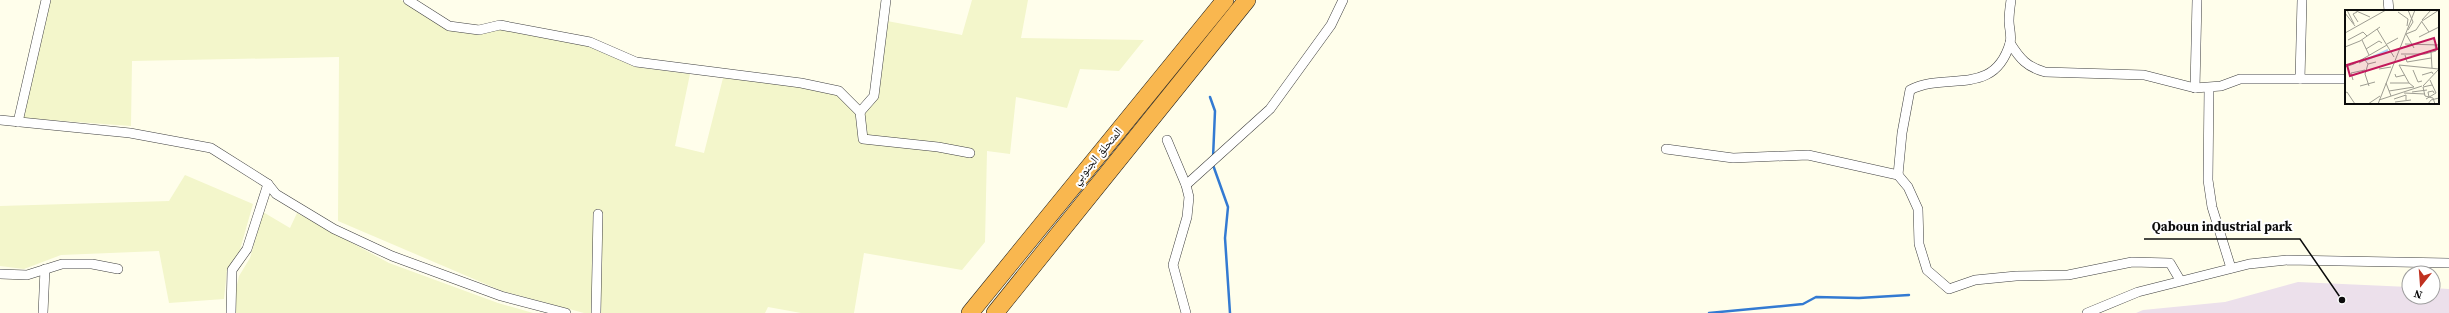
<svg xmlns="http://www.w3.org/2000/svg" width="2449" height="313" font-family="'Source Serif 4','Noto Naskh Arabic',serif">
<rect width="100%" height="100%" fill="#fffeeb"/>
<polygon fill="#ece0eb" points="2298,282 2409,287 2409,297 2433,297 2433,288 2449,289 2449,313 2136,313 2143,310 2225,302"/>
<g fill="#f3f6cb">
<polygon points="50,0 401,0 447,29 501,29 545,37 590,47 635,67 690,74 675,146 704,153 723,78 800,87 837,95 860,118 877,97 887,21 962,35 972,0 1028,0 1021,38 1144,40 1119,71 1080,69 1067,108 1016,97 1010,154 987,151 985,242 962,270 864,253 854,313 801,313 768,307 765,313 584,313 502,291 338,221 339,57 132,61 131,126 23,118"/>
<polygon points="185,175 253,204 239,253 227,270 224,299 169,303 159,251 61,255 24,269 0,266 0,206 169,201"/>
<polygon points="263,212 290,228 297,213 389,263 498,303 533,313 235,313 234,298 239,276 250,258"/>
</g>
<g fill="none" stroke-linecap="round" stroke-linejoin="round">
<g stroke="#337ad2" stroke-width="2.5">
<polyline points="1210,97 1215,111 1213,158"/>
<polyline points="1213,165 1228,207 1225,238 1230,313"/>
<polyline points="1709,313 1803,304 1816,297 1859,298 1909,295"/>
</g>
<g stroke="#3f3f3f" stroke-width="10">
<g id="street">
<polyline points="408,0 449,26 479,30 500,25 590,42 636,62 801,83 839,91 860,112 863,139 938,147 970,153"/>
<polyline points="2388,0 2389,11"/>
<path d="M2010,43C2020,59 2027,67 2045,72L2144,75L2195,88L2221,86L2240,79H2346"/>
<polyline points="2300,79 2302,0"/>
<polyline points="2195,88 2197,0"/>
<polyline points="2209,88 2208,180 2212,207 2231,268"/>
<polyline points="860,112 874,96 886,0"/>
<polyline points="0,120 130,133 211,148 268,184 276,194 334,229 392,256 501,296 566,313"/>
<polyline points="18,122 46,0"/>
<polyline points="1167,140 1186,185 1189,197 1187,217 1173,265 1186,313"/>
<polyline points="1666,149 1733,158 1808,155 1898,175 1908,187 1918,209 1919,244 1927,270 1949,289 1975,280 2016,276 2068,275 2132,262 2170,263 2180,280"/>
<path d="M1898,175L1902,133L1910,90C1946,71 1994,98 2010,43C2012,36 2009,28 2009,21C2009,14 2010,7 2011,0"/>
<polyline points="1186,185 1270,109 1331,25 1343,0"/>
<polyline points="0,274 27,275 62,264 92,264 118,269"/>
<polyline points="43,313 45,269"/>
<polyline points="231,313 232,270 247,249 268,184"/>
<polyline points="596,313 598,214"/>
<polyline points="2087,313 2138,292 2249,264 2287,260 2449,263"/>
</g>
</g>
<g stroke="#1d1d1d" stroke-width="18">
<g id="highway">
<polyline points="970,313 1225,0"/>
<polyline points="995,313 1247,0"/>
</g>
</g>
<use href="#street" stroke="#fff" stroke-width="9"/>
<use href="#highway" stroke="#f9b74f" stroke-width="17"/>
</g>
<g text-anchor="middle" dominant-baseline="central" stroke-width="4" stroke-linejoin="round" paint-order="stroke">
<g font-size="12" fill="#0c0c0c" stroke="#fff">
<text transform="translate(1097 156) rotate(-50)">المتحلق الجنوبي</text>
</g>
</g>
<g transform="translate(2345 10)">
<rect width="94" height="94" fill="#fffeeb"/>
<path fill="none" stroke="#aed1f8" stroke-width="2" d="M21,50L43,40"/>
<path fill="none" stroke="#9e9d92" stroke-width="1" d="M2,0L9,14M9,0L25,7M63,0L68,12L63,20M12,2L8,4L13,12M53,2L63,9L62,16M0,3L10,16M77,10L86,0M77,12L84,22M32,19L49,47M0,23L41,0M74,27L94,17M3,30L18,22L22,26M17,30L24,45M42,34L53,28M60,34L94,35M0,37L15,31L35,17M69,38L61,24L71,20L77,11L94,0M21,39L34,31L37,33M86,42L87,58M56,44H80L91,41L90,35M60,45L62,52L86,48M14,53L20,50L23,54L31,52M23,54L20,64L24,76M54,55L94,59M54,55L64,73L69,77M0,57L9,54L42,35M34,59L46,57M68,60L73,72L77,71M50,64L51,67L60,65M77,65L87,62L88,64M8,70L6,63L20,60M41,73L46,86M45,73H64M87,75L78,77L80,86L88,88L90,94M15,76L30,72M78,76L94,59M44,81L69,77M67,82L82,80M0,83L2,82L10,94M59,83L80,84M84,87L83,82L88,81L89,83M49,89L61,85V90M81,89L91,83L85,70M34,90L77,76M50,92L66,90M23,94L35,86M33,94L70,0M83,94L86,90L94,88"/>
<path fill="#c2185b" fill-opacity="0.15" stroke="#c2185b" stroke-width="2" d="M89,28L92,39L5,66L2,55Z"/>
<rect width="94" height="94" fill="none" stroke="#0c0c0c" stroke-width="2"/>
</g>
<path fill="none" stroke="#0c0c0c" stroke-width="1.5" d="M2342 300L2300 239H2144"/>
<circle fill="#0c0c0c" stroke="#fff" stroke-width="1.5" cx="2342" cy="300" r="4"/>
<g font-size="13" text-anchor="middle" font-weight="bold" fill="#0c0c0c" stroke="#fff" stroke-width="4" stroke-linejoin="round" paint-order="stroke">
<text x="2222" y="231">Qaboun industrial park</text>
</g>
<g transform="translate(2421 285) rotate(197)"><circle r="19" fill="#ffffff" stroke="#9e9e9e"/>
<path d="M0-3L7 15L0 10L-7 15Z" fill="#c03120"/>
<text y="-6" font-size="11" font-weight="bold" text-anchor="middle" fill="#0c0c0c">N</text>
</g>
</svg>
